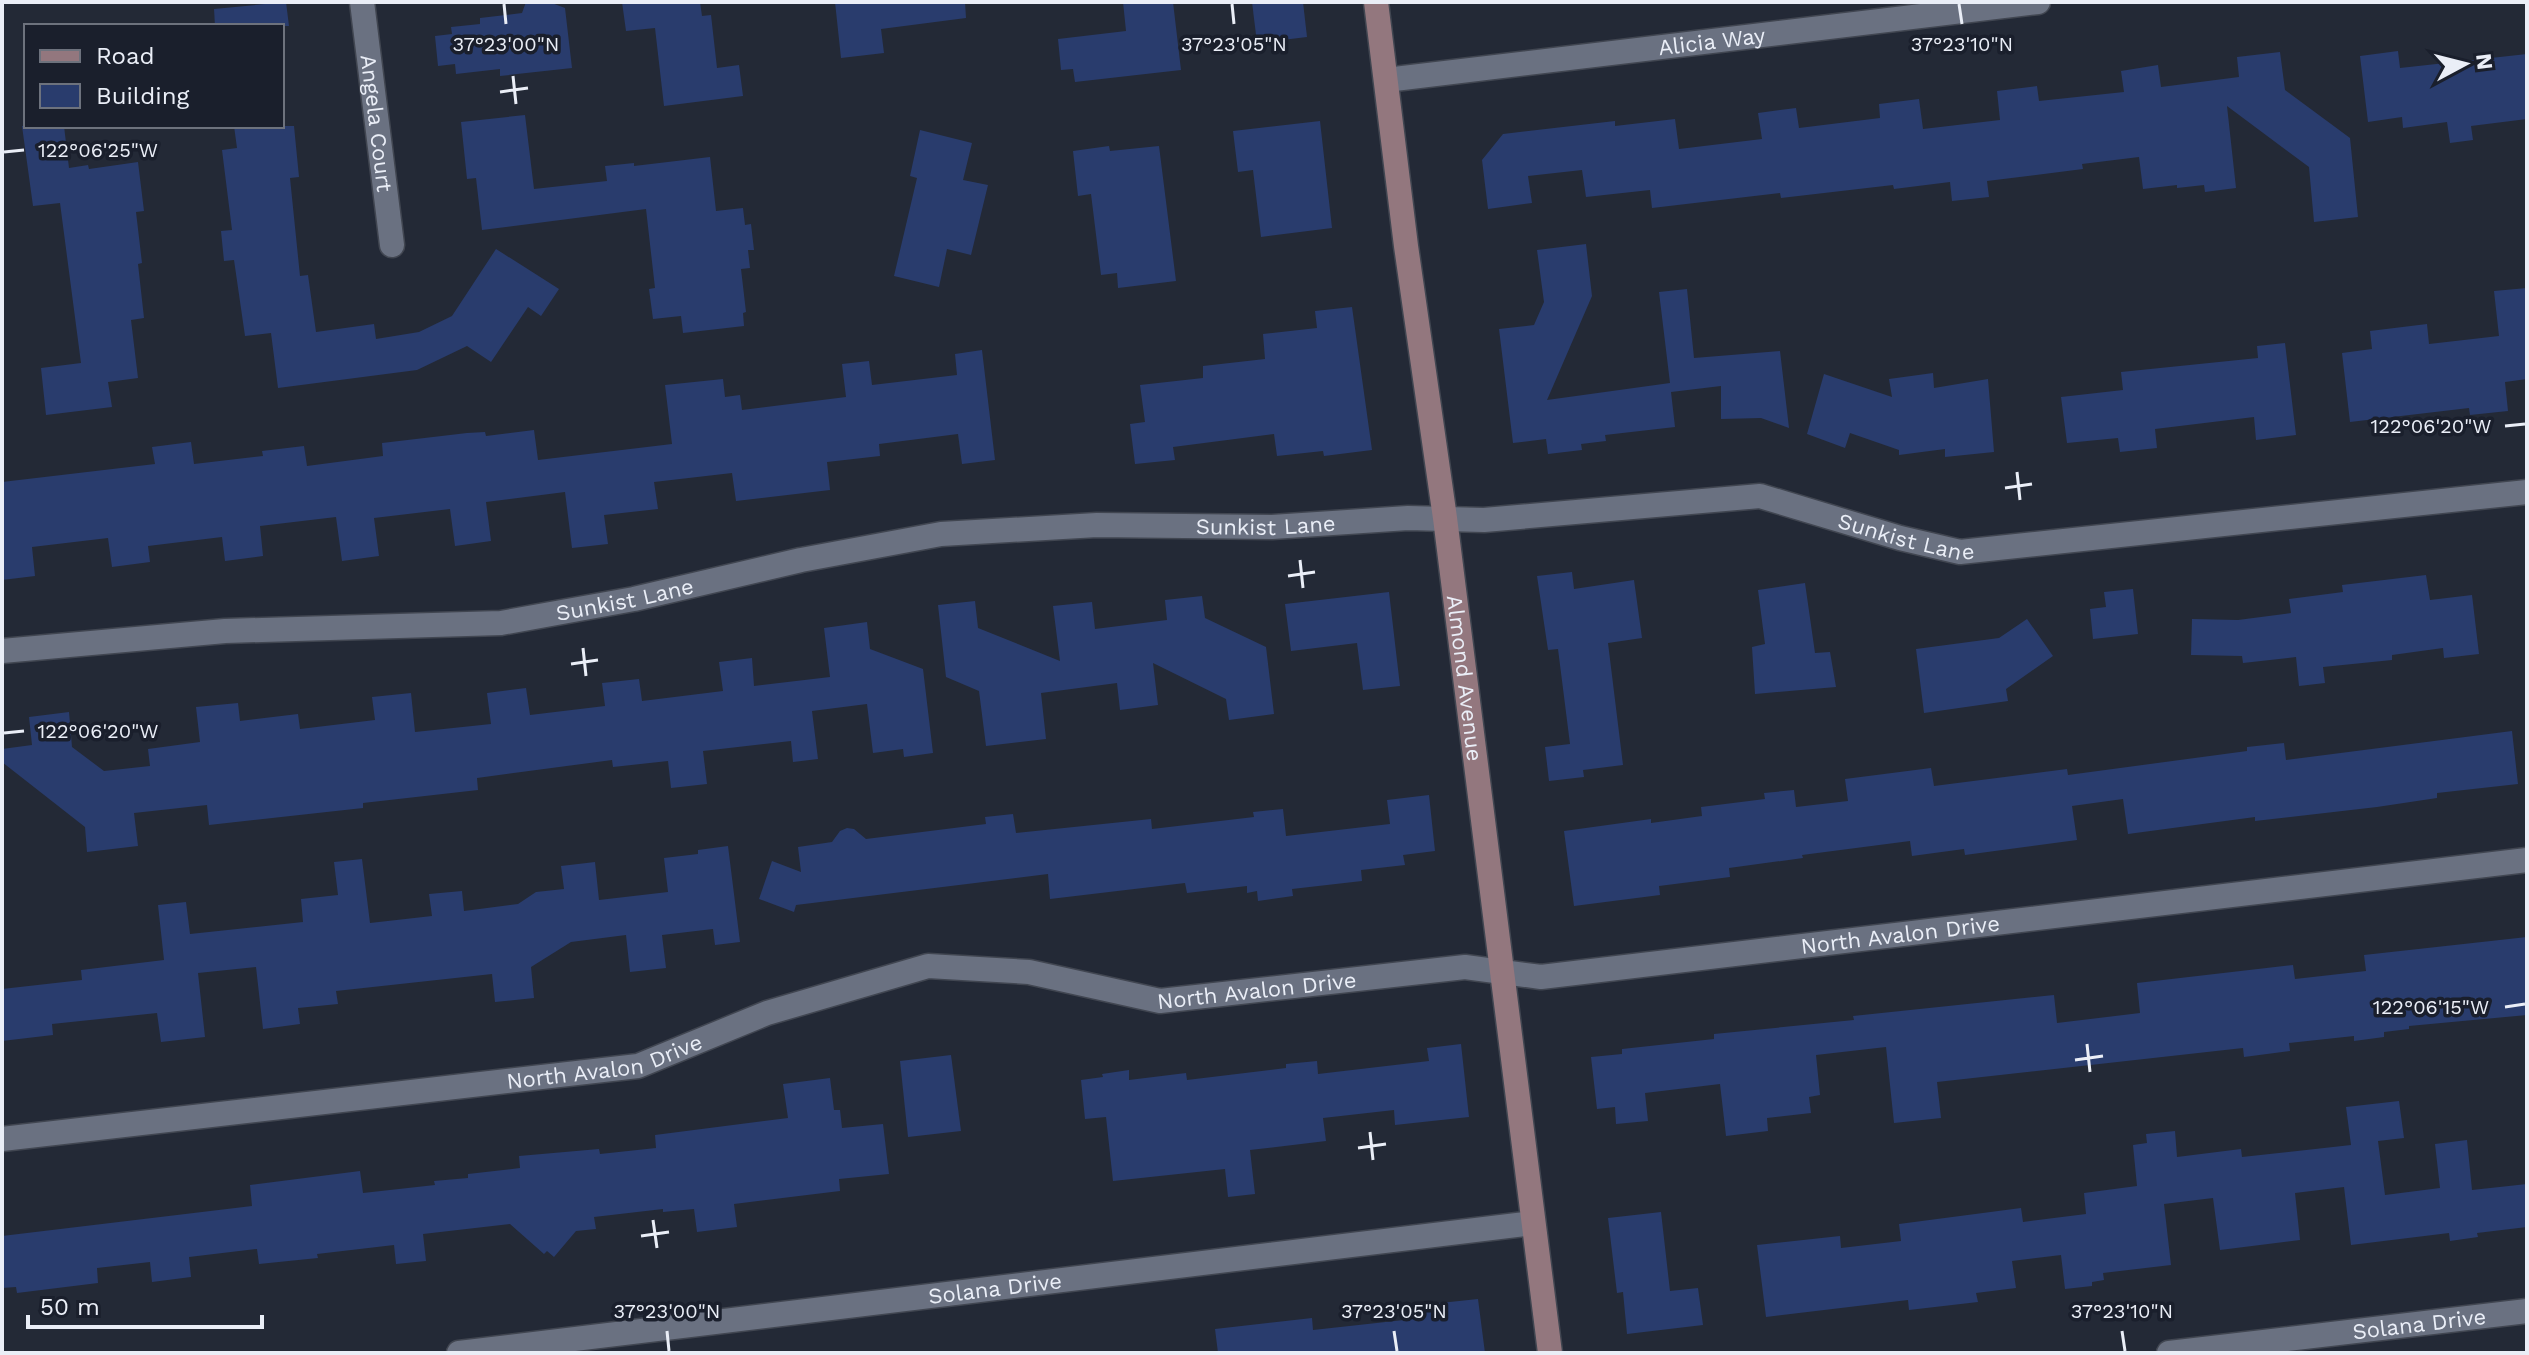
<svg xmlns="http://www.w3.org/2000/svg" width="2529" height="1355" font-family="'Work Sans',sans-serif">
<rect width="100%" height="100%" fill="#232936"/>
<g fill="#293c6d">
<polygon points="286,2 289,26 215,26 214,9"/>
<polygon points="526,2 549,2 565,8 572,68 500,76 500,69 456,74 455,64 438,66 435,36 452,34 451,27 480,24 480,18 522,13"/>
<polygon points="622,2 700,2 702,16 711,15 717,68 739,65 743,96 664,106 655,28 626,31"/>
<polygon points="835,2 965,2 966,18 881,29 884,53 841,58"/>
<polygon points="1123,2 1173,2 1181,70 1075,82 1073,69 1061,70 1058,39 1126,31"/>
<polygon points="1252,2 1303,2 1307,37 1257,43"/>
<polygon points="2398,51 2400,68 2527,54 2527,119 2471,126 2473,140 2450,143 2447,122 2403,128 2402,117 2368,122 2360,56"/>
<polygon points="2280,52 2285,90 2350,138 2358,217 2314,222 2309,167 2227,106 2236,188 2205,192 2204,185 2177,188 2177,185 2143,189 2139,157 2082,164 2083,169 1987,181 1989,197 1952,201 1950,182 1894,189 1893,185 1781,198 1780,193 1652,208 1650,190 1586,197 1582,170 1528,176 1532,203 1488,209 1482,160 1503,134 1615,121 1615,126 1675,119 1679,149 1762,139 1758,113 1796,108 1799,128 1880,118 1879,104 1919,99 1923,129 2000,120 1997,91 2037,86 2039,101 2124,92 2121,71 2158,65 2161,87 2239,77 2237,57"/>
<polygon points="525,115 534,189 607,181 605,166 634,163 634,166 710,157 716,211 743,208 745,225 751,224 754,250 748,250 750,268 741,269 746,312 743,313 744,326 683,333 681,316 653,319 649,289 655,288 646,209 482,230 476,178 467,179 461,122"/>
<polygon points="1320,121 1332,228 1261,237 1253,170 1238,172 1233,131"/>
<polygon points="22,126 64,126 69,168 88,165 89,169 138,162 144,211 136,212 142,263 138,264 144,318 131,320 138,378 108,382 112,407 46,415 41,368 81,363 60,203 33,206"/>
<polygon points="234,126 294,126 299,177 290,178 300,276 308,275 316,332 374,324 376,339 419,332 452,316 496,249 559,289 541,316 528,307 491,362 467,346 417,370 278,388 271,333 245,336 234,260 224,261 221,231 232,230 222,150 237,148"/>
<polygon points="920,130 972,143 963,180 988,185 971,255 947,249 939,287 894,276 917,178 910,176"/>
<polygon points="1109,146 1110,151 1159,146 1176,281 1118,288 1117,273 1101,275 1091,194 1078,196 1073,151"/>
<polygon points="1586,244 1592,296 1547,400 1670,383 1659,292 1687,289 1694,358 1780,351 1789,428 1761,418 1721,419 1721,386 1671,392 1675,427 1605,435 1606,441 1581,444 1582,450 1548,454 1546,439 1513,443 1499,329 1534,325 1544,302 1537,250"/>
<polygon points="2527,288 2527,379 2505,382 2508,411 2470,415 2469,408 2350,422 2342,353 2372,349 2370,331 2427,324 2429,344 2499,336 2494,291"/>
<polygon points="1352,307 1372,450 1324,456 1323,451 1277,456 1274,434 1173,447 1175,460 1135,464 1130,424 1145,422 1140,385 1203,378 1203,366 1265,359 1263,334 1317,328 1315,311"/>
<polygon points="2285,343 2296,435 2256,440 2254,417 2155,429 2157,448 2120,452 2118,438 2067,443 2061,397 2123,390 2121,372 2258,358 2257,346"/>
<polygon points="982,350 995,460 962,464 958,434 879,444 880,456 827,462 830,490 736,501 732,473 654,482 658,509 604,515 608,544 572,548 565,492 486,502 491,541 455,546 450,509 374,518 379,556 342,561 336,517 260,526 263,556 225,561 222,537 148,546 150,562 112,567 108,538 32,547 35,576 2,580 2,482 155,464 152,447 191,442 194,464 263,456 262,451 304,446 307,466 383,456 382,443 467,433 485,432 486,436 534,430 538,460 672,444 665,385 723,379 725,397 740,395 742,410 846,397 842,364 869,361 872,385 957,375 955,354"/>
<polygon points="1933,373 1934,388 1988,379 1994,452 1945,457 1945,449 1899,455 1899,450 1850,433 1845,448 1807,434 1824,374 1892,397 1889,379"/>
<polygon points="1572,572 1574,589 1634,580 1642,638 1608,643 1623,765 1583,770 1584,777 1549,781 1545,747 1570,744 1558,649 1548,650 1537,576"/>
<polygon points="2426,575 2430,600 2472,595 2479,654 2444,658 2443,648 2392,655 2392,660 2323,667 2325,683 2299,686 2296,657 2243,663 2242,656 2191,655 2192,619 2238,620 2291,613 2289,599 2343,592 2342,585"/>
<polygon points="1805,583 1815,653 1830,652 1836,687 1755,694 1752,647 1765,644 1758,590"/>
<polygon points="2133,589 2138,634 2093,639 2090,609 2106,607 2104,592"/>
<polygon points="1389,592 1400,686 1363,690 1357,643 1291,651 1285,604"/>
<polygon points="1202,596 1205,618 1266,647 1274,714 1229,720 1226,699 1153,663 1158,705 1120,710 1117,683 1041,693 1046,739 986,746 979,691 946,677 938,605 975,601 978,628 1060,661 1053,606 1092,602 1095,629 1167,620 1165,600"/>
<polygon points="2027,619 2053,656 2006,689 2008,701 1924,713 1916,649 1999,638"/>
<polygon points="867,622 870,649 923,669 933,753 904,757 903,749 873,753 867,704 812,711 818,759 793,762 791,741 703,751 707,784 671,788 668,761 613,767 612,760 477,778 478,790 363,803 363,808 209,825 207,805 134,813 138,846 87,852 85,827 2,762 2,749 32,745 29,717 69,712 72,747 104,771 150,766 148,749 200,742 196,707 238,703 240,721 298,714 300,729 375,720 372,697 411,693 415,732 491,724 487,693 526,688 530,715 605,706 602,683 639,679 642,701 723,691 719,662 752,658 754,686 830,677 824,628"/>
<polygon points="2512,731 2518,784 2437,793 2437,798 2377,807 2255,821 2255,817 2128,834 2123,799 2072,806 2077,840 1965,855 1964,849 1912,856 1910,841 1802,855 1803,858 1729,868 1730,877 1659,886 1660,895 1574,906 1564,831 1651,819 1651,823 1702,816 1701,807 1765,799 1764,793 1794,790 1796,807 1848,801 1845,779 1931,768 1934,786 2067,769 2068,775 2247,751 2247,747 2284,743 2286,760"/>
<polygon points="1429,795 1435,851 1403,855 1405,865 1361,870 1362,881 1292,889 1293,896 1258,901 1257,891 1247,893 1247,886 1187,893 1185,883 1050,899 1048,874 796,905 794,912 759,899 772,861 801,872 798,847 832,842 840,831 847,828 854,829 866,839 986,824 985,817 1013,814 1016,833 1151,819 1152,829 1254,817 1253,812 1283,809 1286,836 1390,824 1387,800"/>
<polygon points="728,846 740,942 715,945 713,929 662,935 666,968 630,972 626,935 571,942 531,967 534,998 495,1002 492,974 336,991 338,1004 298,1008 300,1024 263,1029 256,967 198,973 205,1037 161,1042 157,1013 52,1024 53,1035 2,1041 2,989 82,980 81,970 164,960 158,905 186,902 190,934 303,922 301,899 338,895 334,862 362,859 370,923 432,916 429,894 462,891 464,911 518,904 536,892 564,889 561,866 595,862 599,900 668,892 664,858 698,854 698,850"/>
<polygon points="2527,937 2527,1015 2409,1026 2409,1029 2384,1032 2384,1037 2354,1041 2354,1036 2289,1043 2290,1051 2244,1057 2243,1048 1937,1082 1941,1118 1894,1123 1886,1047 1816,1055 1820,1095 1809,1097 1811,1113 1767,1118 1768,1131 1726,1136 1720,1084 1645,1093 1648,1121 1616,1124 1615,1107 1597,1109 1591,1057 1622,1054 1622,1049 1714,1039 1714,1034 1854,1020 1853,1016 2054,995 2057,1023 2140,1013 2137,983 2293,965 2295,979 2366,971 2364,955"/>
<polygon points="1461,1044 1469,1117 1395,1125 1394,1110 1323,1118 1326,1141 1250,1150 1255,1194 1228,1197 1225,1169 1113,1181 1106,1117 1085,1119 1081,1080 1103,1077 1102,1074 1129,1070 1129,1080 1186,1073 1187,1080 1286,1068 1286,1064 1317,1061 1318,1074 1429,1061 1427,1048"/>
<polygon points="951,1055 961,1131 908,1137 900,1061"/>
<polygon points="830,1078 834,1110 840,1110 842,1128 883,1124 889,1174 839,1179 840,1191 734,1204 737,1227 697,1232 694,1209 663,1212 663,1209 594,1217 596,1229 576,1231 554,1257 547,1251 544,1254 510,1224 423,1234 426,1261 396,1264 394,1245 317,1254 318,1258 259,1264 257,1249 189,1257 191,1277 152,1282 150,1262 97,1268 98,1283 17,1293 16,1287 2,1288 2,1236 252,1206 250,1185 360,1171 363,1193 435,1185 434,1181 468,1178 468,1174 520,1168 519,1156 599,1149 600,1154 656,1148 655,1135 788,1118 783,1084"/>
<polygon points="2399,1101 2404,1138 2378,1141 2385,1195 2440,1188 2435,1144 2467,1140 2472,1190 2527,1184 2527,1227 2477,1233 2478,1237 2450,1241 2449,1233 2351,1245 2344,1187 2295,1193 2300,1240 2220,1250 2213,1198 2164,1204 2171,1265 2103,1273 2104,1280 2092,1282 2092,1286 2065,1289 2061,1255 2012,1261 2016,1288 1976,1293 1978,1302 1909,1310 1908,1300 1766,1317 1757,1245 1840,1236 1841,1248 1901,1241 1899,1224 2021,1208 2023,1222 2086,1214 2084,1193 2137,1186 2133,1145 2147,1143 2146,1134 2175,1131 2177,1157 2241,1149 2242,1157 2351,1145 2346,1107"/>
<polygon points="1661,1212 1670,1291 1698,1288 1703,1325 1627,1334 1623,1292 1617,1293 1608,1218"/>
<polygon points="1478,1299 1485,1353 1218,1353 1215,1329 1312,1318 1313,1330 1413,1319 1412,1306"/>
</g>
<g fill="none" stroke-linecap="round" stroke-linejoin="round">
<g stroke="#414651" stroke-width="27">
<g id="street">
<path id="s1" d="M362,2L392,245"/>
<path id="s2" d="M1386,80L2038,2"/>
<path id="s3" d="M2,651L225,631L501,623L634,599L801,560L941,534L1097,525L1272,527L1408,518L1484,520L1760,496L1900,538L1960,552L2527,492"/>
<path id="s4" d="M2,1139L638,1066L767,1013L928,966L1029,972L1160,1001L1465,967L1541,977L2527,860"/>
<path id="s5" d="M459,1353L1533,1223"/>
<path id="s6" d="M2169,1353L2527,1311"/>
</g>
</g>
<g stroke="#414651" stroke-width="27">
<g id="secondary">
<path id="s7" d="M1376,2L1406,246L1445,518L1550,1353"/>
</g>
</g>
<use href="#street" stroke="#6a7181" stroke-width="24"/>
<use href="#secondary" stroke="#93777e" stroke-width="24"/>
</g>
<path fill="none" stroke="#eaeef7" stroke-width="3" d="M504,4L506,24M1232,4L1234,24M1959,4L1962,24M513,76L516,104M500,92L528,88M4,152L24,150M2505,426L2525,424M2017,472L2020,500M2005,488L2032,484M1300,560L1303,588M1288,576L1315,572M583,648L586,676M571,664L598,660M4,733L24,731M2505,1007L2525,1004M2087,1044L2090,1072M2075,1060L2103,1056M1370,1132L1373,1160M1358,1148L1386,1144M653,1220L657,1248M641,1236L669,1232M667,1331L669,1351M1394,1331L1397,1351M2122,1331L2125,1351"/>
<g text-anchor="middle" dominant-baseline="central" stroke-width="7" stroke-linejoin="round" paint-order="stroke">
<g font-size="22" fill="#eaeef7" stroke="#1a1f2c">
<text stroke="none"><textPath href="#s2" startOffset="328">Alicia Way</textPath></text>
<text stroke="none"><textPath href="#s1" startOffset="122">Angela Court</textPath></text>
<text stroke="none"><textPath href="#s3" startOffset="1274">Sunkist Lane</textPath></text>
<text stroke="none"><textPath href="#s3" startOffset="1922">Sunkist Lane</textPath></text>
<text stroke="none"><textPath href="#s3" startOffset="626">Sunkist Lane</textPath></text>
<text stroke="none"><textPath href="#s7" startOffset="682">Almond Avenue</textPath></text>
<text stroke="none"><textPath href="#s4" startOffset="1928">North Avalon Drive</textPath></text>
<text stroke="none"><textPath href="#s4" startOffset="1280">North Avalon Drive</textPath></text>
<text stroke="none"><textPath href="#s4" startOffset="608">North Avalon Drive</textPath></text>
<text stroke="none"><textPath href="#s5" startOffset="540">Solana Drive</textPath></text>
<text stroke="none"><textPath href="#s6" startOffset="252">Solana Drive</textPath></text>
</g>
</g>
<g font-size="20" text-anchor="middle" fill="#eaeef7" stroke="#1a1f2c" stroke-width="7" stroke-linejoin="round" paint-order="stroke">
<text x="506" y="51">37°23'00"N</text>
<text x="1234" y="51">37°23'05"N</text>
<text x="1962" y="51">37°23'10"N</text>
<text x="98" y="157">122°06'25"W</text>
<text x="2431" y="433">122°06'20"W</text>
<text x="98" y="738">122°06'20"W</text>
<text x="2431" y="1014">122°06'15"W</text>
<text x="667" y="1318">37°23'00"N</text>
<text x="1394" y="1318">37°23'05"N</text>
<text x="2122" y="1318">37°23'10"N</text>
</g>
<rect width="2529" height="1355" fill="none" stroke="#eaeef7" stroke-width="8"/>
<rect x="24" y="24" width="260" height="104" fill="#1a1f2c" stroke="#6d727d" stroke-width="2"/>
<rect x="40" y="50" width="40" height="12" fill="#93777e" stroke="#6d727d" stroke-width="2"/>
<text x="96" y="64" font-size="24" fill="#eaeef7">Road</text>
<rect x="40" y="84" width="40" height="24" fill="#293c6d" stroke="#6d727d" stroke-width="2"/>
<text x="96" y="104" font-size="24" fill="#eaeef7">Building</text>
<g transform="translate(2465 64) rotate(83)" stroke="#1a1f2c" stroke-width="6" paint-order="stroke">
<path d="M0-6L14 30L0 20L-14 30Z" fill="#eaeef7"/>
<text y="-12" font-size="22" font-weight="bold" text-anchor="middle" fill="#eaeef7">N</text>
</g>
<path d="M28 1315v12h234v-12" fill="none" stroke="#eaeef7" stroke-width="4"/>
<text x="40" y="1315" font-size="24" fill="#eaeef7" stroke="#1a1f2c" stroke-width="6" paint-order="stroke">50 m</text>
</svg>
